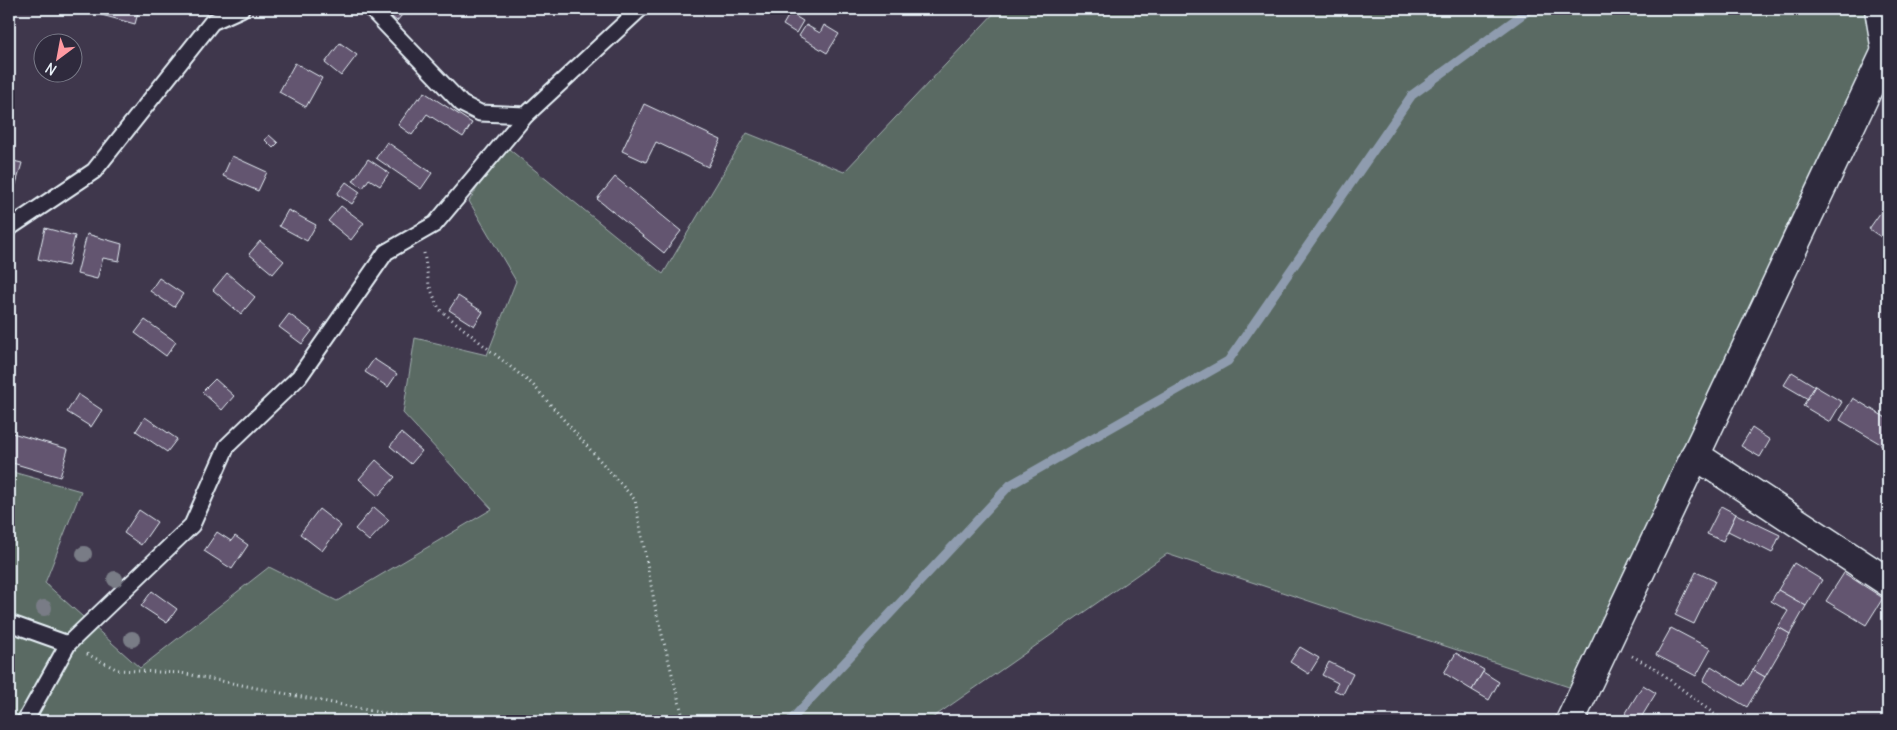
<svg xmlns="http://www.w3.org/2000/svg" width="1897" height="730" font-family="Delius,sans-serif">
<rect width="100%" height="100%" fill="#3f374c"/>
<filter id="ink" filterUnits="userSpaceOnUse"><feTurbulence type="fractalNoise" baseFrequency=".02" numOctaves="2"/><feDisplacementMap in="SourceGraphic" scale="10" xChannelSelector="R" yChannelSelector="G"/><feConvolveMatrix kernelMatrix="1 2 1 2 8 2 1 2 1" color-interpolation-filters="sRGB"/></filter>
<g filter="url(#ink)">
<polygon fill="#5a6b63" stroke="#a1aeae" points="998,9 1879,9 1886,51 1584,692 1167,554 928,721 9,721 9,471 81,491 45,583 140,668 269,567 337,601 492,509 403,413 415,338 487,355 516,281 469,201 504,145 663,274 747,133 844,172"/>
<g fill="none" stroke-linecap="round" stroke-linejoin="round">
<polyline stroke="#8f9caf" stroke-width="9" points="790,721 1010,485 1228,361 1412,95 1530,9"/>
</g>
<g fill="#645570" stroke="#e8f1f8">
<polygon points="95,9 139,9 135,24 94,13"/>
<polygon points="381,9 417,9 413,15 406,10 397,21"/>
<polygon points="790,13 803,21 796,33 783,25"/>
<polygon points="806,25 820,33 824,25 839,34 827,53 799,36"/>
<polygon points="340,43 357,55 341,76 325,63"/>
<polygon points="295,63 322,78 306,107 279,92"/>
<polygon points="424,92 472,123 463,137 427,114 412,135 398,125 418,98 420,99"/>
<polygon points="644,104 721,140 708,167 656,142 646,162 622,151"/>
<polygon points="269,135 278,143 273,148 265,140"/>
<polygon points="387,142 432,173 421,189 376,158"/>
<polygon points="232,156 267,172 258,191 223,176"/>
<polygon points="368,159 389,173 380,186 369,179 363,188 353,181"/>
<polygon points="9,160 22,163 10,205 9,205"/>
<polygon points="615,177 681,231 664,253 597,199"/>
<polygon points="346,182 360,192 352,204 337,194"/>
<polygon points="341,206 364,223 351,240 328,221"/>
<polygon points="1885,206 1888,208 1887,241 1869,229"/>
<polygon points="288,210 316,225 307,241 279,226"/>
<polygon points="45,228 75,236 68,266 38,259"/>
<polygon points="87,234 122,244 119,261 103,258 97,279 77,274"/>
<polygon points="260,241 284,261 273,274 249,254"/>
<polygon points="227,273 255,297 241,314 213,290"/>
<polygon points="159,278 183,294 174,307 150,291"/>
<polygon points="458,296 483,312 474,326 449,310"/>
<polygon points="289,314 312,331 302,344 279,327"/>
<polygon points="145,320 176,342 166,356 135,333"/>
<polygon points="374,359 397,374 388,387 365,372"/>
<polygon points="1792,372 1815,386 1808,399 1784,385"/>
<polygon points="215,379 234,396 222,410 202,392"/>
<polygon points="1815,386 1842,402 1830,422 1803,406"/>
<polygon points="78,394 102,410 91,427 67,412"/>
<polygon points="1853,398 1888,419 1888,439 1884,446 1840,420"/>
<polygon points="145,417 177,439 167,452 136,431"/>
<polygon points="1752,428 1770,440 1760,457 1741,446"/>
<polygon points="9,432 68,449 60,477 9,462"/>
<polygon points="401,433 422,451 411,464 390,446"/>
<polygon points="1888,439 1888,449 1884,446"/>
<polygon points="376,460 395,477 378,496 359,479"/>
<polygon points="1721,506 1736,514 1723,541 1707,534"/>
<polygon points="374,507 389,520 369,541 355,529"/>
<polygon points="319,509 341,526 322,551 300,534"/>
<polygon points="139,510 157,522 141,545 124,533"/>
<polygon points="1736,514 1780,535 1772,553 1728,531"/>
<polygon points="217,532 231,541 235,536 248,545 232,569 204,551"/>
<polygon points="1794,563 1822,580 1806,606 1778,590"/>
<polygon points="1696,572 1715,581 1694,624 1675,615"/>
<polygon points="1844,573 1883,598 1866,625 1826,601"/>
<polygon points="1778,590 1806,606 1790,634 1778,627 1788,611 1771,601"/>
<polygon points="152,591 177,609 167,623 141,606"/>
<polygon points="1778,627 1790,634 1765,677 1753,670"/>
<polygon points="1671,628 1711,649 1696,676 1656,655"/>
<polygon points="1300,647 1319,658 1309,674 1290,662"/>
<polygon points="1456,653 1484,670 1472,690 1444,673"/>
<polygon points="1329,662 1353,674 1343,694 1334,690 1338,683 1322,675"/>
<polygon points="1711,666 1743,686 1753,670 1765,677 1747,707 1703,681"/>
<polygon points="1483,672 1499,682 1489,700 1472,690"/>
<polygon points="1643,685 1656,693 1639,721 1621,721"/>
</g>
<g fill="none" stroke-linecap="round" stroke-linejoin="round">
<g stroke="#e8f1f8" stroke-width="19">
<g id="service">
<polyline points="371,9 462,104 480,113 526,115"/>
<polyline points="9,228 94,171 212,22 241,9"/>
<polyline points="9,623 68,644"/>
<polyline points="25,721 68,644 192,525 227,446 299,377 386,252 435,224 526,115 640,9"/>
</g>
</g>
<g stroke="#e8f1f8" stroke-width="31">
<g id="minor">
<polyline points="1879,9 1886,51"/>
<polyline points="1695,455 1888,582"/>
<polyline points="1570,721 1886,51 1888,51"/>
</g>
</g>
<g stroke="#e8f1f8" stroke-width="3" stroke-dasharray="1 4" stroke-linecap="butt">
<polyline points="424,253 429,285 439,309 533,385 635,500 656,611 684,721"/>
<polyline points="87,654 118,670 181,673 423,721"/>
<polyline points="1632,656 1656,669 1723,721"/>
</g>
<use href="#service" stroke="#2f2a3d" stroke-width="15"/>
<use href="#minor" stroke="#2f2a3d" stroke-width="28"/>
</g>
<g fill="#797c86">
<circle cx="84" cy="554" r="8"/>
<circle cx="115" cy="579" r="8"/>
<circle cx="44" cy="608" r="8"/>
<circle cx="132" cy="639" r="8"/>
</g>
</g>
<rect width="1897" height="730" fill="none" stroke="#2f2a3d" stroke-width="30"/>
<rect x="15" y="15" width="1867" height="700" fill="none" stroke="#e8f1f8" stroke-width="2" filter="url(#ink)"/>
<g transform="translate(58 58) rotate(212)"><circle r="24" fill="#2f2a3d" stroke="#797a88"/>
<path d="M0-4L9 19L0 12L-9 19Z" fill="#ff9aa2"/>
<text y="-8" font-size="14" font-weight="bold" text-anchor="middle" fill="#e8f1f8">N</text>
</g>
</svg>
